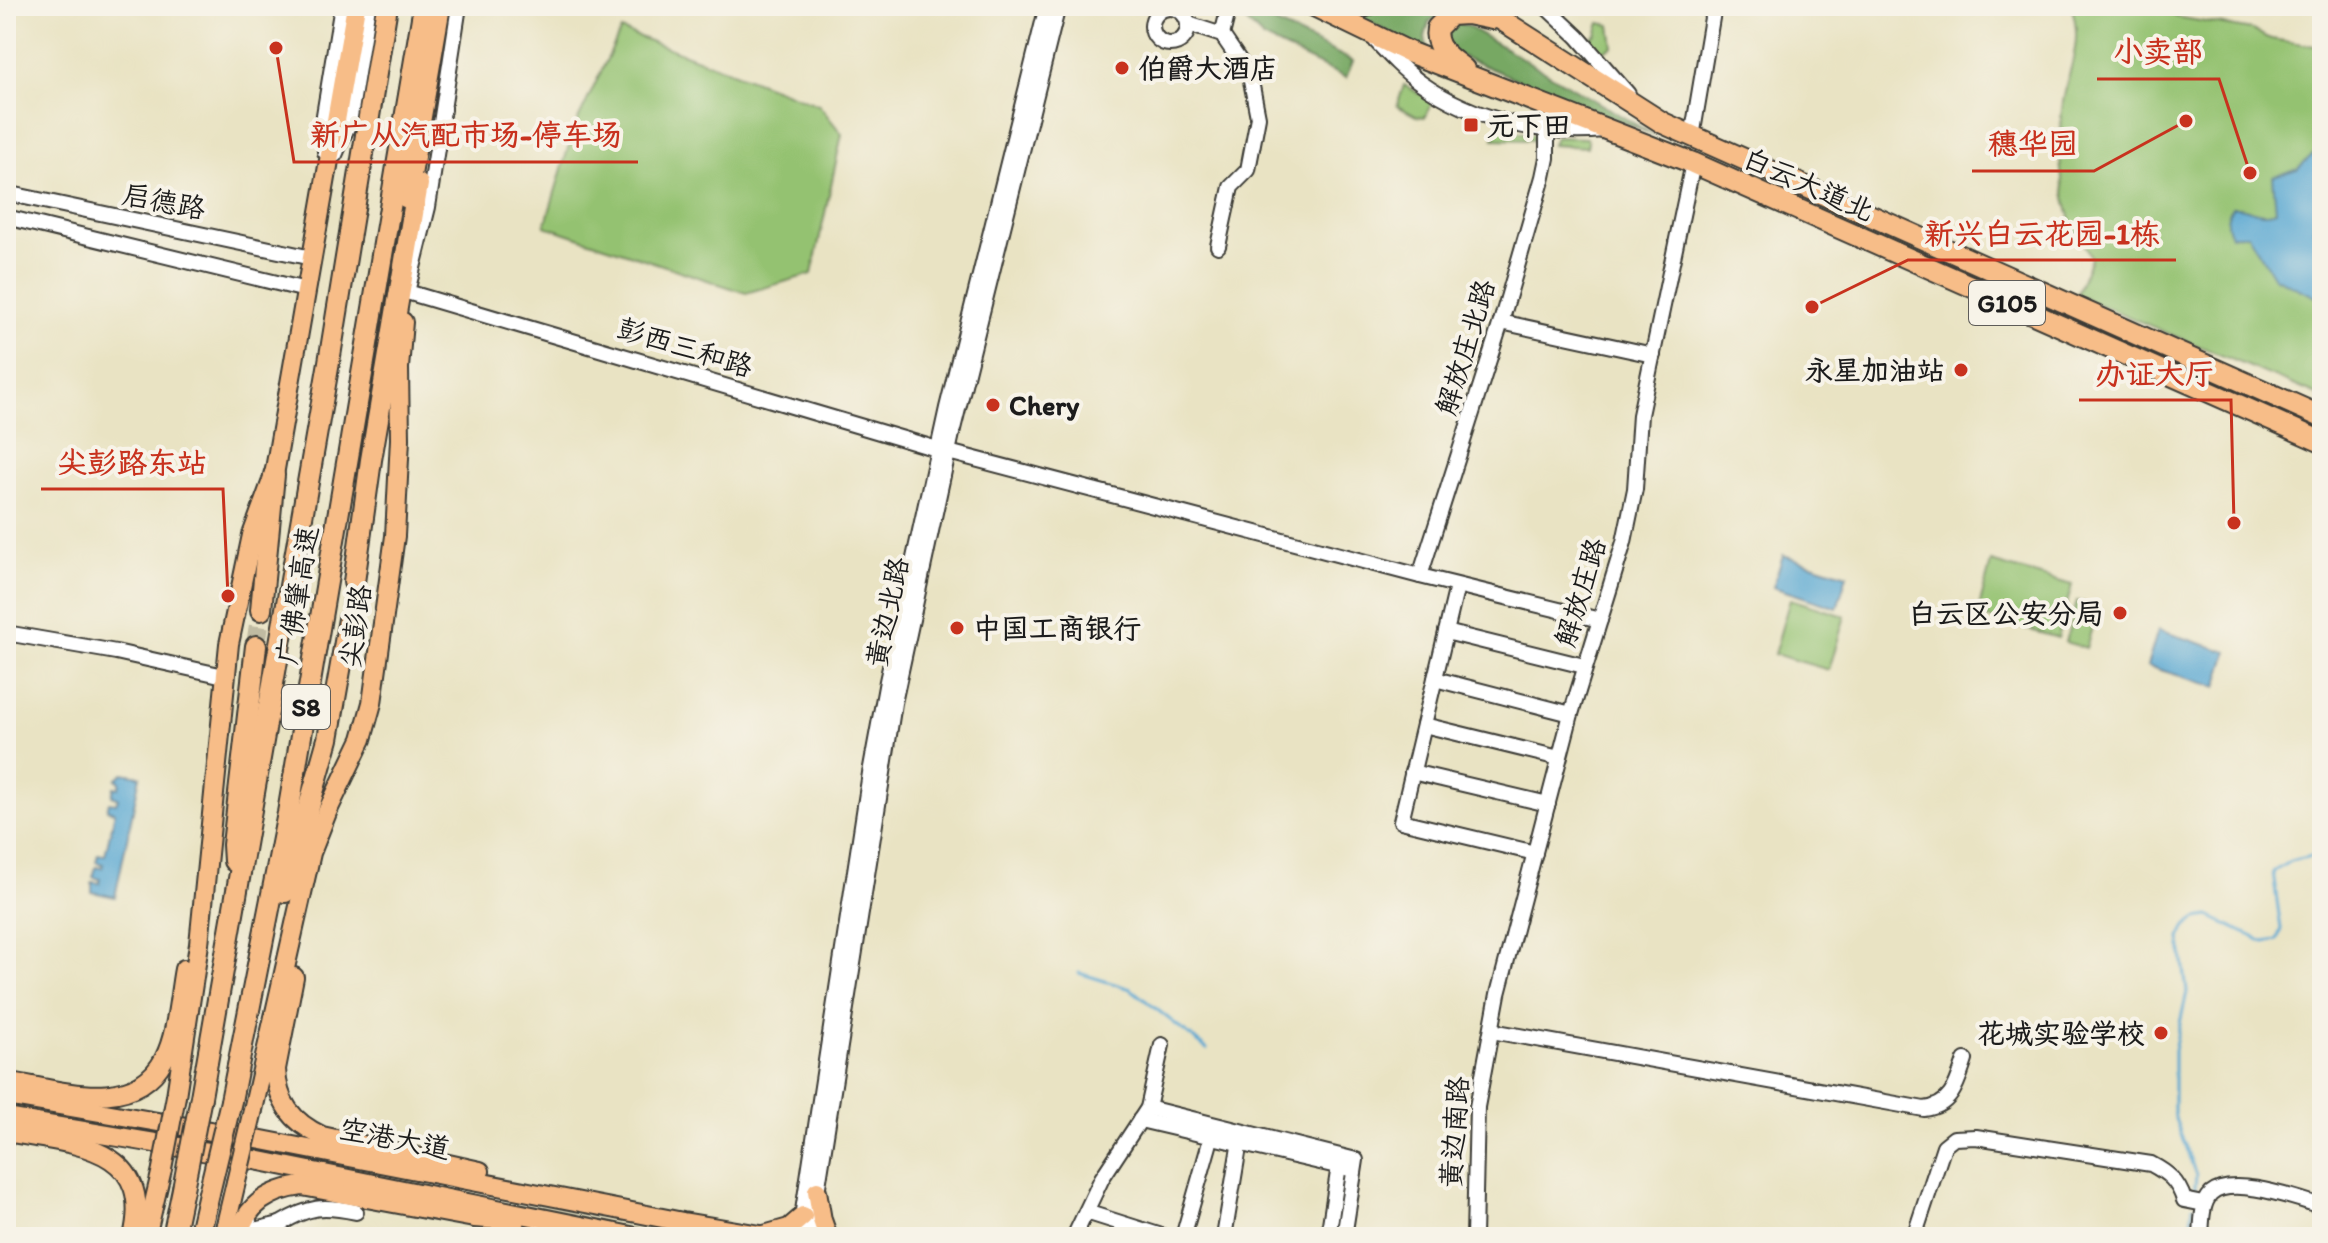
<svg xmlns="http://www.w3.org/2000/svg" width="2328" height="1243" font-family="Itim,'LXGW WenKai TC',sans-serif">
<rect width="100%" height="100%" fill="#f7f3e8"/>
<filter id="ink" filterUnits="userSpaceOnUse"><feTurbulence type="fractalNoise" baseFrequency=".0125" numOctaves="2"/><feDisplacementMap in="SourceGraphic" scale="16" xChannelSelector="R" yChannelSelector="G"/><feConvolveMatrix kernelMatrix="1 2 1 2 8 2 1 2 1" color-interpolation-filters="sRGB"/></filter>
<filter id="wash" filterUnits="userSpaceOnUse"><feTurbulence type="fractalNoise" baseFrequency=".006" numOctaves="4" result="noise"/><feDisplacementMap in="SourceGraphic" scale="32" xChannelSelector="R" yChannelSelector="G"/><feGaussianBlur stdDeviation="1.8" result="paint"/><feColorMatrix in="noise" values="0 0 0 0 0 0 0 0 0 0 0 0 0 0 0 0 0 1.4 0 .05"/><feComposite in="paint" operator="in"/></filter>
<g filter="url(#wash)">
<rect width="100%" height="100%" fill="#e9e3c3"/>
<g fill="#94c271" stroke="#586f46" stroke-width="2">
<path d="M2071,6H2156L2177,17L2252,30L2271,39L2322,47V397L2076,295L2091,258C2087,246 2077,238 2073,226C2060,190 2057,147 2062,109C2066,72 2085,45 2071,6Z"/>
<polygon points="1600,23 1610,25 1613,46 1602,52 1588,40 1596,34"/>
<polygon points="621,30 819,105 842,134 812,274 746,293 545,226 574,128"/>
<polygon points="1404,85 1433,101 1425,117 1416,116 1397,106"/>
<polygon points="1498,128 1538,136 1536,140 1494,139"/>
<polygon points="1555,137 1586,138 1588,142 1587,147 1552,145"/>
<polygon points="1991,562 2072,585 2058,638 1977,615"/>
<polygon points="1790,599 1845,616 1829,670 1774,654"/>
<polygon points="2077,601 2098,607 2086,648 2065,642"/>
</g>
<g fill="#77a863" stroke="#4a6240" stroke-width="2">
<polygon points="1230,6 1245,6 1260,16 1353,61 1346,78 1263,38"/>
<polygon points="1374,6 1450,6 1429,22 1425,37 1428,53 1353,14"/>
<polygon points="1458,23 1467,26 1654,135 1458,55 1449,49 1444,31 1449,25"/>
</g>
<g fill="#59a7d2" stroke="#3a6277" stroke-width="2">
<path d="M2322,146V208L2315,218L2314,227L2322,254V300L2274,277L2248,235H2231C2225,224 2226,218 2232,207C2248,205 2259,218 2276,211L2273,176L2297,169Z"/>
<polygon points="1783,555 1847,575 1837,608 1773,587"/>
<polygon points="2158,630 2228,652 2217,687 2147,666"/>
<polygon points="123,773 140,776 115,897 92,892 92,882 100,883 100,879 93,877 96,867 102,868 103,864 96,862 98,854 105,855 115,812 107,810 109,802 116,803 118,798 112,796 114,787 119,788 120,782 116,779"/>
</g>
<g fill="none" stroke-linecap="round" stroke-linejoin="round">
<g stroke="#59a7d2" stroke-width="3">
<polyline points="1079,973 1131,989 1207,1049"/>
<polyline points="2194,1198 2196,1175 2174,1116 2174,1050 2187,992 2180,938 2186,926 2197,918 2209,916 2264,942 2277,940 2281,929 2273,872 2290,861 2316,855 2322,849"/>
<polyline points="2189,1237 2193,1206"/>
</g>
</g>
</g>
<g filter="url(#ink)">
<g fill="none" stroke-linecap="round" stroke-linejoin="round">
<g stroke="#c0bba2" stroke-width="20" stroke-dasharray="20 10" stroke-linecap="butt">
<polyline points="349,619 354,582"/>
<polyline points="256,646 261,610"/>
</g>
<g stroke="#3b3a35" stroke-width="18">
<g id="minor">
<polyline points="459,6 428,207 407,292 937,449 1420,576 1600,620"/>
<polyline points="1545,6 1578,37 1628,94"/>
<circle cx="1170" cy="26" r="18"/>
<polyline points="1188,24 1222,35 1250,76 1258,117 1248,170 1231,187 1218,246"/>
<polyline points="1222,35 1228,11"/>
<path d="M1376,41C1390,56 1404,71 1421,83C1473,120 1542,136 1604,130"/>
<polyline points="1692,137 1714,6"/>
<polyline points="325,152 324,115 342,6"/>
<polyline points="335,155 349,123 368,6"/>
<polyline points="6,193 312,258"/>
<polyline points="6,217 306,290"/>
<polyline points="1501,322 1653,355"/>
<polyline points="1420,576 1501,322 1543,177 1547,158 1547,131"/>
<polyline points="1457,586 1401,821 1535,853"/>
<polyline points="1446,632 1584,666"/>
<polyline points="6,633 116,652 224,676"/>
<polyline points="1435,679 1571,714"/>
<polyline points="1424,725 1559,758"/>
<polyline points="1412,772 1548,804"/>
<path d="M1492,1031L1924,1109C1952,1106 1957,1084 1965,1060"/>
<polyline points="1148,1108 1356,1160 1344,1237"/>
<polyline points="1140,1120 1354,1170"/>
<polyline points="1086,1212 1165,1237"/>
<polyline points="248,1213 250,1231 280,1224"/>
<path d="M277,1237L280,1224C309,1206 323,1205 356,1212"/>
<polyline points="538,1237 542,1218"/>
<polyline points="799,1237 870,773 887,681 947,408 1047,6"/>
<polyline points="810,1237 894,703 953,429 1058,6"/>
<polyline points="1074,1237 1102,1178 1148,1108 1162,1045"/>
<polyline points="1183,1237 1214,1128"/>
<polyline points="1224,1237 1241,1135"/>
<polyline points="1328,1237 1340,1159"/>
<polyline points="1474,1237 1477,1107 1498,994 1571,714 1624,542 1635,489 1640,415 1693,163"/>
<path d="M1914,1237L1944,1146L1954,1138L1976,1137L2151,1164C2168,1173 2178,1181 2184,1200L2204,1204"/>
<path d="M2201,1237C2202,1224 2201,1204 2211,1194C2232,1175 2297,1199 2322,1206"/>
</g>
</g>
<g stroke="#3b3a35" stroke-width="22">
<g id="major">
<path d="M294,977L276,1069C277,1102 292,1122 322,1136L480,1171"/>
<path d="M6,1081C56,1089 134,1117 164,1059C177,1035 179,995 184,969"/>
<polyline points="6,1096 257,1139 683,1222 772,1237"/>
<polyline points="176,1096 199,944 229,644 252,535 274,475 356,6"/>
<polyline points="253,1110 311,853 328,810 362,739 372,703 395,536 400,439 399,368 403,322"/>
<polyline points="6,1118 250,1159 636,1237"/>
<path d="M6,1132C72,1144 155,1145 133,1237"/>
<polyline points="817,1191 822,1220 828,1237"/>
<polyline points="764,1235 789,1228 803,1216"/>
<polyline points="146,1237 162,1169"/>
<polyline points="223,1237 236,1182"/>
<path d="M237,1237C247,1204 270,1190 302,1186L474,1218L515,1221"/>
</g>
</g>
<g stroke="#3b3a35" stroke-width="24">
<g id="highway">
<polyline points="1314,6 1411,53 1693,163 2322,442"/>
<polyline points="1339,6 1357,8 1366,6"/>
<polyline points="1480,6 1663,123 2322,417"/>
<path d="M1464,69C1450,58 1433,48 1437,28L1450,15L1467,14L1492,19"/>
<polyline points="407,198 440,6"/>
<polyline points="354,582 371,460 418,184"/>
<polyline points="261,610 274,475"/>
<polyline points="234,861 233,845 256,646"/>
<polyline points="285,892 328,739 349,619"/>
<polyline points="201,1097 329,362 387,6"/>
<polyline points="231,1101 288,813 424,6"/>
<polyline points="173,1237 183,1189"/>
<polyline points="199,1237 209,1193"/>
</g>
</g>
<use href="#minor" stroke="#fff" stroke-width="14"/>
<use href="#major" stroke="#f7bd88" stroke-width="18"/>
<use href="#highway" stroke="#f7bd88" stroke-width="20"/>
<g stroke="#3b3a35" stroke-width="22" stroke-linecap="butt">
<g id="major-bridge">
<polyline points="162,1169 176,1096"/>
<polyline points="236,1182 253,1110"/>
</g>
</g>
<g stroke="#3b3a35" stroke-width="24" stroke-linecap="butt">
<g id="highway-bridge">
<polyline points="183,1189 201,1097"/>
<polyline points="209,1193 231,1101"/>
</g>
</g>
<use href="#major-bridge" stroke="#f7bd88" stroke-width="18"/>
<use href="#highway-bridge" stroke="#f7bd88" stroke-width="20"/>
</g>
</g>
<g fill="#c8321e" stroke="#f7f3e8" stroke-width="3">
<circle cx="1122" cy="68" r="8"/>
<rect x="1463" y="117" width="16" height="16" rx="4"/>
<circle cx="1961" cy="370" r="8"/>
<circle cx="993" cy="405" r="8"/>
<circle cx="2120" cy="613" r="8"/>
<circle cx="957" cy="628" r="8"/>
<circle cx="2161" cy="1033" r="8"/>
</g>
<g text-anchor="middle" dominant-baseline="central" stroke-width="8" stroke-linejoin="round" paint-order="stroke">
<g fill="#f7f3e8" stroke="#5e5c59" stroke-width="2">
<rect x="1969" y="281" width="76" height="44" rx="6"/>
<rect x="282" y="685" width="48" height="44" rx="6"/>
</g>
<g font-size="26" font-weight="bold" fill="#1c1c1c">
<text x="2007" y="303">G105</text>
<text x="306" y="707">S8</text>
</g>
<g font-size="28" font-weight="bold" fill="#1c1c1c" stroke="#f7f3e8" text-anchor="start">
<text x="1138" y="68">伯爵大酒店</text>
<text x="1487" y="125">元下田</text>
<text x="1945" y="370" text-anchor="end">永星加油站</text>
<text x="1009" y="405">Chery</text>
<text x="2104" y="613" text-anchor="end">白云区公安分局</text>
<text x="973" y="628">中国工商银行</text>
<text x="2145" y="1033" text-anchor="end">花城实验学校</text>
</g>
<g font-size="28" fill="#1c1c1c" stroke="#f7f3e8">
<text transform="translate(1809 184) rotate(24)">白云大道北</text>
<text transform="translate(164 201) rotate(11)">启德路</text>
<text transform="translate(685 347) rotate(17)">彭西三和路</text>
<text transform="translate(1465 347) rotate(-73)">解放庄北路</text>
<text transform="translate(1580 592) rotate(-73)">解放庄路</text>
<text transform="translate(297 595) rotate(-81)">广佛肇高速</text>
<text transform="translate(887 612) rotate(-78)">黄边北路</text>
<text transform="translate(355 626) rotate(-82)">尖彭路</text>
<text transform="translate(1454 1132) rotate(-86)">黄边南路</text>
<text transform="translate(395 1138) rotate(11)">空港大道</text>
</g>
</g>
<path fill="none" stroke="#c8321e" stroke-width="3" d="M2250 173L2219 79H2097M276 48L294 162H638M2186 121L2094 171H1972M1812 307L1908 260H2176M2234 523L2231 400H2079M228 596L223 489H41"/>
<g fill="#c8321e" stroke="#f7f3e8" stroke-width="3">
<circle cx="2250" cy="173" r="8"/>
<circle cx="276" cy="48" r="8"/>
<circle cx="2186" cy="121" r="8"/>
<circle cx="1812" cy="307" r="8"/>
<circle cx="2234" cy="523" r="8"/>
<circle cx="228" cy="596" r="8"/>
</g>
<g font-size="30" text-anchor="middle" font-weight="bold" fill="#c8321e" stroke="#f7f3e8" stroke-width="8" stroke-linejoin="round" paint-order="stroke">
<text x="2158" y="62">小卖部</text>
<text x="466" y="145">新广从汽配市场-停车场</text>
<text x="2033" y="154">穗华园</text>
<text x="2042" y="244">新兴白云花园-1栋</text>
<text x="2155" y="384">办证大厅</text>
<text x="132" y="473">尖彭路东站</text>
</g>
<rect width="2328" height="1243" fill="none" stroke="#f7f3e8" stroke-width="32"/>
</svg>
